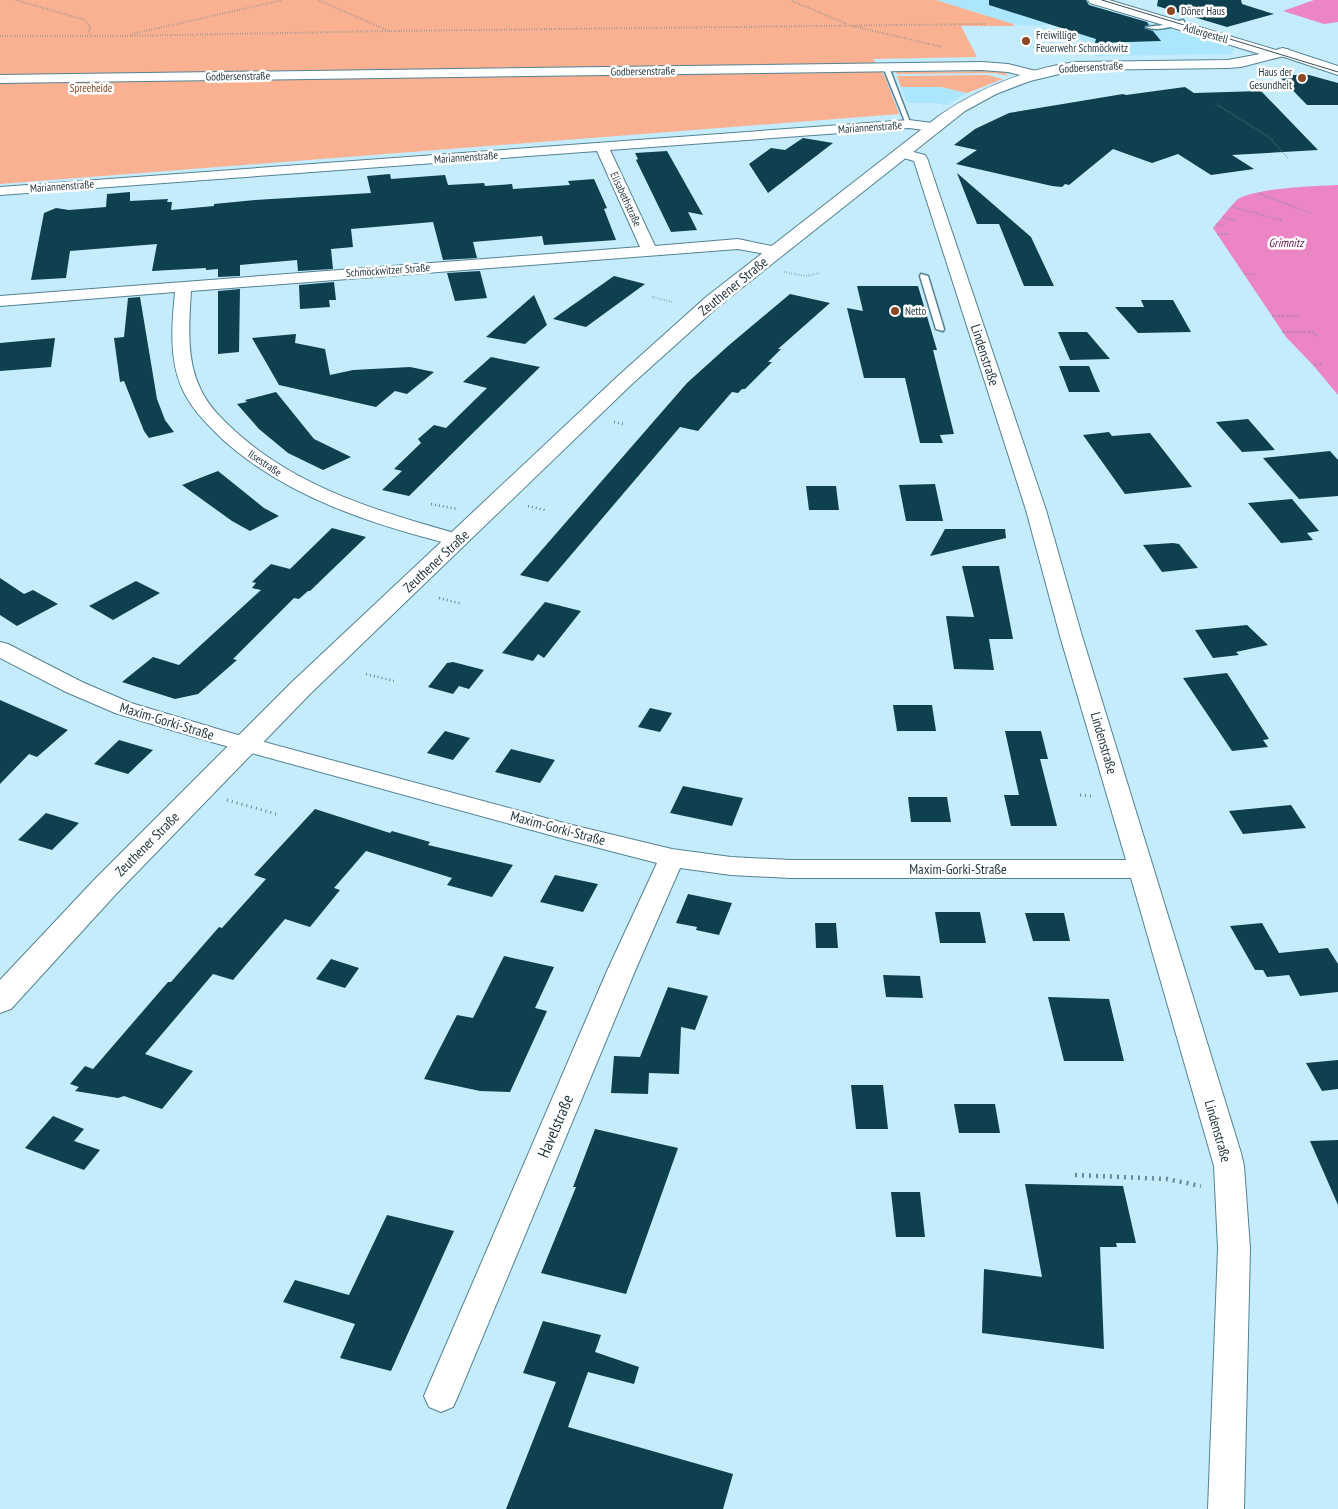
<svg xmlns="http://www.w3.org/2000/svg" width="1338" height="1509" font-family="'PT Sans Narrow',sans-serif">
<rect width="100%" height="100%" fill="#c4ecfc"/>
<g fill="#abe6fe">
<polygon points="936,0 1072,0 1101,9 1045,25 1028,26 1013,24"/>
<polygon points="1110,12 1173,30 1235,49 1231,54 1095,56 1069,23"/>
<polygon points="901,87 941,87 967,93 947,105 934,103 907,103"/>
</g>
<g fill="#f9b192">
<polygon points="0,0 936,0 1013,24 1014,26 961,26 977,57 873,59 885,77 899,114 0,184"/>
<polygon points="999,71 1006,73 1008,76 995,73 897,74 896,72"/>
<polygon points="987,75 1003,79 967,93 941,87 901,87 897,76"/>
</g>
<g fill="#ec85c4">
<polygon points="1314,0 1338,0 1338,22 1324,24 1283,11"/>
<path d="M1338,185V395L1313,365L1286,337L1213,228C1217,223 1235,201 1238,199C1255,188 1316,186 1338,185Z"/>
</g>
<g fill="#0e4050">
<polygon points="989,0 1086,0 1089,5 1147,22 1149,25 1144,28 1153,31 1161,41 1095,43 1096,39 989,5"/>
<polygon points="1158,0 1241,0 1242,4 1274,14 1227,27 1157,6"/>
<polygon points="1278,75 1309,75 1338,83 1338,105 1307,105"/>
<polygon points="1185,87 1194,93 1261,91 1318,150 1232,155 1254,169 1211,175 1178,154 1152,163 1113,149 1069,185 1065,184 1062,187 1052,186 956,164 977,150 954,145 975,129 1009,113 1123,94 1126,95"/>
<polygon points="803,138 833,143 768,193 749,164 771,148 785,150"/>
<polygon points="667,151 703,215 688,212 697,230 671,232 636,160 638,159 635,153"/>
<polygon points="957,173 1031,237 1054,286 1024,286 999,224 977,224"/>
<polygon points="390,174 391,179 445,175 448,185 484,183 485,186 512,184 513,189 570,185 568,181 594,179 607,208 604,209 616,240 544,245 542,236 473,242 477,258 443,260 433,222 351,229 353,247 331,249 333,269 298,271 297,260 240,265 240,276 218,277 218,269 206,270 206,268 152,271 157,244 70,251 66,278 31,280 44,213 56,208 69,210 106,207 107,194 130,192 130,201 168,199 167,202 172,202 171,210 214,206 214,204 255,200 371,193 367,176"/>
<polygon points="480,271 487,298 455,301 447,273"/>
<polygon points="614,276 645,284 586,327 553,319"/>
<polygon points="334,282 336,300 329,300 330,307 300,309 299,285"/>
<polygon points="857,286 918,286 937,350 933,350 954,434 940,435 943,443 920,443 905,378 864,378 847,308 863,311"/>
<polygon points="240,289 239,352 218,354 218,291"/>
<polygon points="790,294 830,303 778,349 781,349 768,362 772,362 745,389 742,389 738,393 732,392 698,431 680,427 548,582 520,575 687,383 728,346"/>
<polygon points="534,295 547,325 525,344 486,337"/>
<polygon points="140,297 157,399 165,420 174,432 149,438 144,431 124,381 120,382 114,338 124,337 128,298"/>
<polygon points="1141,300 1173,300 1191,332 1138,333 1115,307 1144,307"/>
<polygon points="1058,332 1087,332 1110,359 1070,360"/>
<polygon points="296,334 295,343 325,349 330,375 353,370 410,367 434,372 407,394 395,391 376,407 279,385 252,338"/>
<polygon points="55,338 51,367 0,371 0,343"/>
<polygon points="491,357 540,367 409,496 382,490 402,471 394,469 421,443 418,439 434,425 446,428 487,388 463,382"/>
<polygon points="1059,366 1089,366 1100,392 1069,392"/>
<polygon points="276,392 314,439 351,457 323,470 288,453 259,429 237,404 247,402 245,400"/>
<polygon points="1248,419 1275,450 1242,452 1216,422"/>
<polygon points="1109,432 1112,436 1150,433 1192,487 1125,494 1083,435"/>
<polygon points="1330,451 1338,460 1338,496 1299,499 1263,458"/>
<polygon points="218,471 264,508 279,516 250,531 232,521 182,485"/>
<polygon points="935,484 943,521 906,521 899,485"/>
<polygon points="806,486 836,486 839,510 809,510"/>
<polygon points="1292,499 1319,531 1307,533 1313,540 1281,543 1248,503"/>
<polygon points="332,528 366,537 310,591 308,591 299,599 294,598 233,659 237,660 198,694 175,699 122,682 153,657 179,665 261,590 252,588 256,583 252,582 271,564 290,569"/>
<polygon points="945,529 1005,529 1006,538 930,556"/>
<polygon points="1173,543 1179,544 1198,568 1162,572 1143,545"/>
<polygon points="962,566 999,566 1013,639 989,639 994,670 954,669 946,616 974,617"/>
<polygon points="0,578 24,594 33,590 58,604 17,626 0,615"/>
<polygon points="136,581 160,593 113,620 89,606"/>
<polygon points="545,602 581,611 544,658 538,654 533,661 502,653"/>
<polygon points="1247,625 1268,645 1236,652 1239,655 1213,658 1195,630"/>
<polygon points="453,662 484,670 469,689 459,686 453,694 428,687 447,663"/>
<polygon points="1227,673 1269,739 1263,740 1268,747 1232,751 1183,678"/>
<polygon points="0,700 68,730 37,757 29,754 0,784"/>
<polygon points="893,705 932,705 936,731 897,731"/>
<polygon points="650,708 672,713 660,732 638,727"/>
<polygon points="445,731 470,738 453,760 427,753"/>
<polygon points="1005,731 1041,731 1048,759 1040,759 1057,826 1011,826 1004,795 1019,795"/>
<polygon points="119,740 153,750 128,774 94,764"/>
<polygon points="511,749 555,760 540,783 495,772"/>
<polygon points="683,786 743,798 732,826 670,813"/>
<polygon points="908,797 947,797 951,822 911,822"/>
<polygon points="1291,805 1306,828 1243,834 1229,811"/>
<polygon points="315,809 390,833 392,831 430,842 428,845 513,865 492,897 447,885 452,878 366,851 334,888 340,890 310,927 285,919 233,980 213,974 145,1054 193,1071 162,1109 124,1096 118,1098 75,1091 79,1087 70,1084 85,1066 93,1069 168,982 171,982 219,927 222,928 266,879 254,875"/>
<polygon points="46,813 79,823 52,850 18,840"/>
<polygon points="555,875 598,884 583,912 540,902"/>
<polygon points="688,894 732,903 719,935 696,930 697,927 676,923"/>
<polygon points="935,912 980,912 986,943 940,943"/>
<polygon points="1025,913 1064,913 1070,941 1033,941"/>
<polygon points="815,923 836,923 838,948 816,948"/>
<polygon points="1262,923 1279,953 1328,948 1338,964 1338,992 1300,996 1289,975 1267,977 1263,970 1255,970 1230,926"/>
<polygon points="504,956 554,967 535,1008 547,1011 510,1092 480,1091 424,1079 457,1015 473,1018"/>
<polygon points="331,959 359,968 345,988 316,979"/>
<polygon points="883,975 920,976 923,998 886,997"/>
<polygon points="668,987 708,996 695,1030 681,1027 679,1074 649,1073 648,1094 611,1093 614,1056 640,1057"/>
<polygon points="1048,997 1109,999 1124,1061 1064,1061"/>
<polygon points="1338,1060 1338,1089 1322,1091 1306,1063"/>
<polygon points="851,1085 883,1085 888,1129 856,1129"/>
<polygon points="954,1104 995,1104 1000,1133 959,1133"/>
<polygon points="53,1116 84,1129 74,1141 100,1150 84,1170 25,1148"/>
<polygon points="595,1129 678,1148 626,1294 541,1273 576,1187 573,1187"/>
<polygon points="1338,1140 1338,1205 1310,1141"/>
<polygon points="1025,1184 1123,1186 1136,1243 1116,1243 1117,1247 1100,1247 1104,1349 982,1333 984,1269 1042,1277"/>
<polygon points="891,1192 920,1192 925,1237 896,1237"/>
<polygon points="387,1215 454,1231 391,1371 340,1358 355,1324 283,1302 295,1280 349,1295"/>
<polygon points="543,1321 601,1335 595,1352 639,1367 634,1384 588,1372 568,1427 733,1474 723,1509 506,1509 556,1382 523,1373"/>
</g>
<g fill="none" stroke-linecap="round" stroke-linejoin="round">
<g stroke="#538294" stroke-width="3">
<g id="service">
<path d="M1183,20L1185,23C1173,26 1158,32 1146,27L1164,25Z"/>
<polygon points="886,65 889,67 911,125 906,124 883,67"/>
<polygon points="921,274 928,276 944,329 943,331 936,329 920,276"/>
</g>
</g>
<g stroke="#538294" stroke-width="2">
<g id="minor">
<polygon points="982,62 1008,64 1036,71 1038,74 1032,78 1008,72 982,70 0,83 0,75"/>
<path d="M909,120L932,123L939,127L932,131L909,128L610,150L655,246L738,239L781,248L784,251L781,254L776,256L738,249L191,291C189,323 186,359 200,388C208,406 222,419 236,432C300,490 384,513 465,536L468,540L465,544L458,546C373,525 285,497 220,437C205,422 189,406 181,386C169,357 172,323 175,292L0,306V296L640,247L597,151L0,195V187Z"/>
<polygon points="902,149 925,155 927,158 1046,510 1082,636 1241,1153 1244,1166 1250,1248 1244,1509 1208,1509 1218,1248 1214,1166 1131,878 791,878 731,875 680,868 635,971 458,1396 453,1407 441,1412 429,1407 424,1396 607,971 657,863 568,840 215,743 115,713 66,692 0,658 0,642 8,644 82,682 131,703 231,733 568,824 672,849 731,857 791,860 1126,860 1060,636 1026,510 914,161 897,156 895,153"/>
</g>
</g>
<g stroke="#538294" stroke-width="2">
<polygon id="tertiary" points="1283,48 1338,66 1338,75 1278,55 1276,52 1278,49"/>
</g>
<g stroke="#538294" stroke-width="2">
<path id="secondary" d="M1088,0H1109L1276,50L1288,49L1290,52L1288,55L1241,67L1228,68L1076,70L1030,81L996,94L965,111L720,305L632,384L310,694L117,893L11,1009L0,1013V980L95,879L292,682L618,376L706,297L940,115C982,87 1026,69 1076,62L1228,60L1260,54L1090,3Z"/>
</g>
<g stroke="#6a8792" stroke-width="2" stroke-dasharray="0.5 2" stroke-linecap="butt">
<polyline points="16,0 85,20 90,27 88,36"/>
<polyline points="790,0 847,24"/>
<polyline points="853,26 942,47"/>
<polyline points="389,31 986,24"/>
<polyline points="132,34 283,0"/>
<polyline points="0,36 124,36 389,31 318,0"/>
<polyline points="1034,47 1037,51"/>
<polyline points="1216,104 1269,137 1289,159"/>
<polyline points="1258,193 1310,213"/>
<polyline points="1232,207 1281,220"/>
<polyline points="1223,217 1237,221"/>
<polyline points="1216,224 1225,226"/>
<polyline points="1217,234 1228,234"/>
<polyline points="784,272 806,276 820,273"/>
<polyline points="1244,274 1256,274"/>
<polyline points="652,297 673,302"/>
<polyline points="1272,316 1298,316"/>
<polyline points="1282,332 1313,332 1316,336"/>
<polyline points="1313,365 1323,364"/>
</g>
<g stroke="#6a8792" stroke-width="2.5" stroke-dasharray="1 3" stroke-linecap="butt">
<polyline points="614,422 623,424"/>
<polyline points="431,504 457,509"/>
<polyline points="528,506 545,510"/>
<polyline points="439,598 462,604"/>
<polyline points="366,674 394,681"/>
</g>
<g stroke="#6a8792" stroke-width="3" stroke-dasharray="1 4" stroke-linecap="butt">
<polyline points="1080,795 1092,796"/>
<polyline points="227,800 276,814"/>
</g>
<polyline stroke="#6a8792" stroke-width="4.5" stroke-dasharray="2 5" stroke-linecap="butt" points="1075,1175 1167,1179 1201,1186"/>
<use href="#service" fill="#fff" fill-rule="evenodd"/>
<use href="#minor" fill="#fff" fill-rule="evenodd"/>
<use href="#tertiary" fill="#fff" fill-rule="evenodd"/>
<use href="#secondary" fill="#fff" fill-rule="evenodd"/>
<polyline stroke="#384f57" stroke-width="1" points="1102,0 1338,72"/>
</g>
<g fill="#8e4725" stroke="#fff" stroke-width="2">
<circle cx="1171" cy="11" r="5"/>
<circle cx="1026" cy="41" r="5"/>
<circle cx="1302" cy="78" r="5"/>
<circle cx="895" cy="311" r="5"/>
</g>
<g text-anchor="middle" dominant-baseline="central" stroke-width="5" stroke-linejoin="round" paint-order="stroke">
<g font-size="11" fill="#1f333a" stroke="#fff" text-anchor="start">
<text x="1181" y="11">Döner Haus</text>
<text x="1036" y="35">Freiwillige<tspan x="1036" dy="13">Feuerwehr Schmöckwitz</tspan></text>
<text x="1292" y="72" text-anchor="end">Haus der<tspan x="1292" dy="13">Gesundheit</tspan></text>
<text x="905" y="311">Netto</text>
</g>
<g font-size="11" fill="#1f333a" stroke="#fff">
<text transform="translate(1206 33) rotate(16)">Adlergestell</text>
<text transform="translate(1091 67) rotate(-3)">Godbersenstraße</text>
<text transform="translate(643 71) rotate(-1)">Godbersenstraße</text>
<text transform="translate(238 76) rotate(-1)">Godbersenstraße</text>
<text transform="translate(870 127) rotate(-4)">Mariannenstraße</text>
<text transform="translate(466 157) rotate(-4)">Mariannenstraße</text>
<text transform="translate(62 186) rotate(-4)">Mariannenstraße</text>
<text transform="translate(626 199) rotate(65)">Elisabethstraße</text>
<text transform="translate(388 270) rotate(-4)">Schmöckwitzer Straße</text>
<text transform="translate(265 463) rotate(34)">Ilsestraße</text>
</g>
<g font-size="11" fill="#854020" stroke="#fff">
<text x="91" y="88">Spreeheide</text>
</g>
<g font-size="12" font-style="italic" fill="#721755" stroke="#fff">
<text x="1286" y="242">Grimnitz</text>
</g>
<g font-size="14" fill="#1f333a" stroke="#fff">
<text transform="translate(733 286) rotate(-39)">Zeuthener Straße</text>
<text transform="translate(985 355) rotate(72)">Lindenstraße</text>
<text transform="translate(436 561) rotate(-43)">Zeuthener Straße</text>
<text transform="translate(167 721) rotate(17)">Maxim-Gorki-Straße</text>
<text transform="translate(1104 743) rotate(74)">Lindenstraße</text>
<text transform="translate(558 828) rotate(15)">Maxim-Gorki-Straße</text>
<text transform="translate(147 844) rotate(-45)">Zeuthener Straße</text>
<text x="958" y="869">Maxim-Gorki-Straße</text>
<text transform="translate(1218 1131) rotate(74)">Lindenstraße</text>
</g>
<g font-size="16" fill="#1f333a" stroke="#fff">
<text transform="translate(555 1126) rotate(-67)">Havelstraße</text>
</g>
</g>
</svg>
